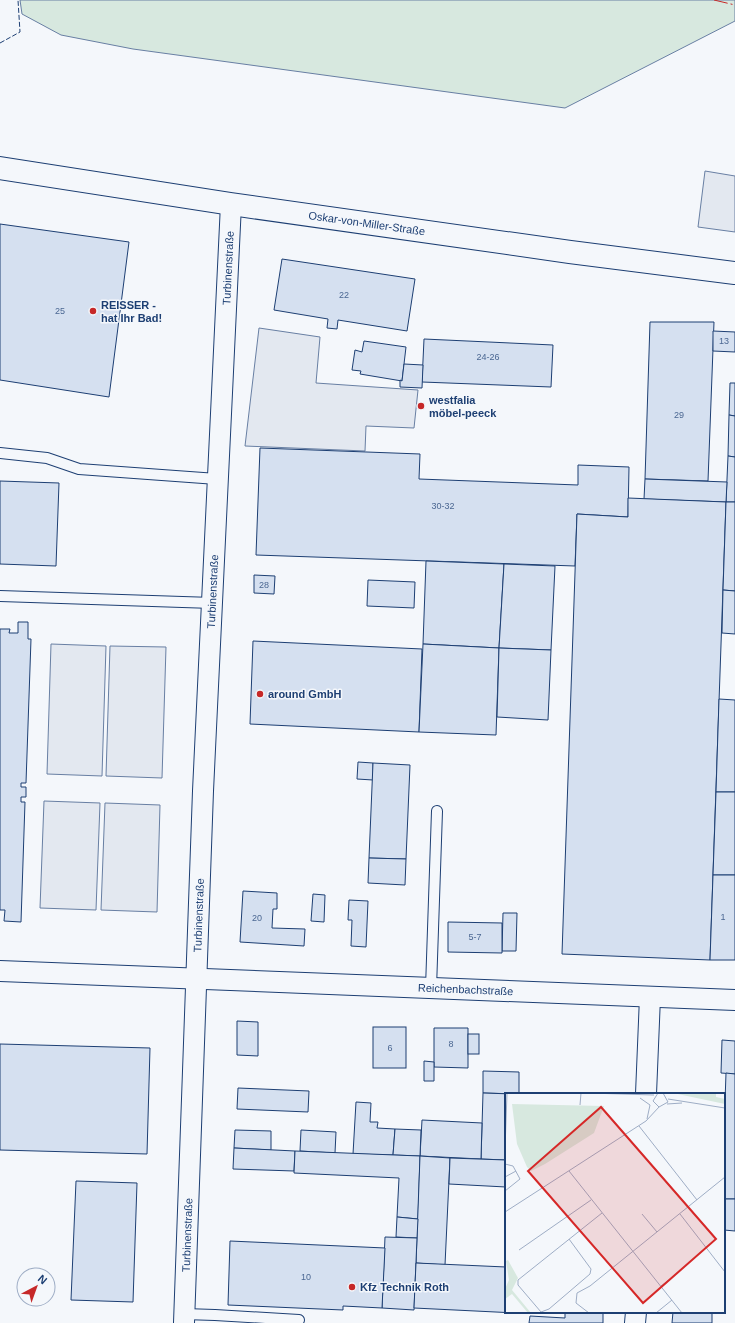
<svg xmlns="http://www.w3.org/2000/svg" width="735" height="1323" font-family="Arial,sans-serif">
<rect width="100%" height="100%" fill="#f4f7fb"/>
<polygon fill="#d7e8df" stroke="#687fa3" points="20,0 735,0 735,21 565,108 133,49 61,35 22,14"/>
<g fill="#e3e8f0" stroke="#687fa3">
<polygon points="705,171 735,176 735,232 698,227"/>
<polygon points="259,328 320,337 316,383 418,390 414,428 366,426 365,451 245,446"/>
<polygon points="51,644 106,646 102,776 47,774"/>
<polygon points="110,646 166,647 162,778 106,776"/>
<polygon points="44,801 100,803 96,910 40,908"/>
<polygon points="105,803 160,805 157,912 101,910"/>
</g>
<g fill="#d5e0f0" stroke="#1d3f73">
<polygon points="0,224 129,242 109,397 0,380"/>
<polygon points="282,259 415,279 407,331 338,320 337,329 327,328 328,319 274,310"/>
<polygon points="650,322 714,322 708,481 645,479"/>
<polygon points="713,331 735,332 735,352 713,351"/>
<polygon points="424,339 553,345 551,387 422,382"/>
<polygon points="364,341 406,347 402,381 360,374 361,371 352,370 355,350 362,352"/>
<polygon points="404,364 423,365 422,388 400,387 400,380 402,381"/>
<polygon points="730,383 735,383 735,416 729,415"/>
<polygon points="729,415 735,416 735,457 728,456"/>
<polygon points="260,448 420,454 419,479 578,485 578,465 629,467 628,517 577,514 575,566 256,555"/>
<polygon points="728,456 735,457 735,502 726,502"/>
<polygon points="645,479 727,482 726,502 644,499"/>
<polygon points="0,481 59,483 56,566 0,564"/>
<polygon points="628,498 726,502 710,960 562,954 577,514 628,517"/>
<polygon points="726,502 735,502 735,591 723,590"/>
<polygon points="426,561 504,564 499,648 423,644"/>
<polygon points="504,564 555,566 551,650 499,648"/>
<polygon points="254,575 275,576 274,594 254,593"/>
<polygon points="368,580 415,582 414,608 367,606"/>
<polygon points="723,590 735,591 735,634 722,633"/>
<polygon points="18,622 28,622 28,639 31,639 26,783 21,783 21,787 26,787 26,797 21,797 21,802 25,802 21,922 4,921 5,910 0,910 0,629 10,629 9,633 18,633"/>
<polygon points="253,641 422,649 419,732 250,724"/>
<polygon points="423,644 499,648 496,735 419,732"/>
<polygon points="499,648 551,650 548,720 497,717"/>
<polygon points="719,699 735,700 735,792 716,792"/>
<polygon points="358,762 373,763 373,780 357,779"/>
<polygon points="373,763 410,765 406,859 369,858"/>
<polygon points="716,792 735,792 735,875 713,875"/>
<polygon points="369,858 406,859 405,885 368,883"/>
<polygon points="713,875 735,875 735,960 710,960"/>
<polygon points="243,891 277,893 277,909 273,909 272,928 305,929 304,946 240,942"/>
<polygon points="313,894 325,895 324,922 311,921"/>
<polygon points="349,900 368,901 366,947 351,946 352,920 348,920"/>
<polygon points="503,913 517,913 516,951 502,951"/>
<polygon points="448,922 502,923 502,953 448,952"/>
<polygon points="237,1021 258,1022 258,1056 237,1055"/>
<rect x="373" y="1027" width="33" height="41"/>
<polygon points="434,1028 468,1028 468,1068 434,1067"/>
<rect x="468" y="1034" width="11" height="20"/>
<polygon points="722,1040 735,1041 735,1074 721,1073"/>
<polygon points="0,1044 150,1048 147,1154 0,1150"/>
<polygon points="424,1061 434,1062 434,1081 424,1081"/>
<polygon points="483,1071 519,1072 519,1094 483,1093"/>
<polygon points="726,1073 735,1074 735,1199 724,1199 724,1131"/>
<polygon points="238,1088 309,1091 308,1112 237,1109"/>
<polygon points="483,1093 513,1094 506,1094 506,1160 481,1159"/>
<polygon points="356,1102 371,1103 370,1122 378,1122 377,1128 395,1129 393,1155 353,1154"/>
<polygon points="422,1120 482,1123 481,1159 420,1156"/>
<polygon points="395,1129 421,1130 420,1156 393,1155"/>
<polygon points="235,1130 271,1131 271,1150 234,1148"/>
<polygon points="301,1130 336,1132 335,1153 300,1151"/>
<polygon points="234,1148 295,1151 294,1171 233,1169"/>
<polygon points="295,1151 420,1156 418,1219 397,1217 399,1178 294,1173"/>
<polygon points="420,1156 450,1158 445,1265 416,1263"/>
<polygon points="450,1158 506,1160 506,1187 449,1184"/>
<polygon points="76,1181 137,1183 133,1302 71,1300"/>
<polygon points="724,1199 735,1199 735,1231 724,1230"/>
<polygon points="397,1217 418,1219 417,1238 396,1237"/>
<polygon points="385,1237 417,1238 414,1310 382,1308"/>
<polygon points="230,1241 385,1248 382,1308 343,1306 343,1310 228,1305"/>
<polygon points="416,1263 506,1267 506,1312 516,1313 414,1308"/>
<polygon points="565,1312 603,1312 603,1323 529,1323 530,1316 565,1318"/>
<polygon points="673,1312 712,1312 712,1323 672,1323"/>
</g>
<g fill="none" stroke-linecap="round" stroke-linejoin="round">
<g stroke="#1d3f73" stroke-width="12">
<g id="service">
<polyline points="0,453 47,458 79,469 217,479"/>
<polyline points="0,596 213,603"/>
<polyline points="431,988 437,811"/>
<polyline points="184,1314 215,1315 299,1320"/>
</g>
</g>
<g stroke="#1d3f73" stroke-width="22">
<g id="minor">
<path id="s1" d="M0,971L735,1000"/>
<polyline points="646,1094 650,997"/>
<path id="s2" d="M184,1323L203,791L231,204"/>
<polyline points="635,1323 636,1312"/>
</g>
</g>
<g stroke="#1d3f73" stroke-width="24">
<g id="secondary">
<path id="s3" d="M0,168L231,204L570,252L735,273"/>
</g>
</g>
<use href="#service" stroke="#f4f7fb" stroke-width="10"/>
<use href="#minor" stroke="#f4f7fb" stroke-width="20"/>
<use href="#secondary" stroke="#f4f7fb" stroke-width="22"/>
<polyline stroke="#1d3f73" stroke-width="1" stroke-dasharray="5 2" stroke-linecap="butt" points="0,43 20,32 18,0"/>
<polyline stroke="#c62828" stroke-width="1" stroke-dasharray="14 3 2 3" stroke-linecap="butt" points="714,0 735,5"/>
</g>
<g fill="#c62828" stroke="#f4f7fb" stroke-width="1.5">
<circle cx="93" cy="311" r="4"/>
<circle cx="421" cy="406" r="4"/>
<circle cx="260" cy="694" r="4"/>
<circle cx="352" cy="1287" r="4"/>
</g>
<g text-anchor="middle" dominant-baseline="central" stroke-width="3" stroke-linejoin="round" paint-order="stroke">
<g font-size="9" fill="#4b6792">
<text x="344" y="295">22</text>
<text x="60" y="311">25</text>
<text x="724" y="341">13</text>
<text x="488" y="357">24-26</text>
<text x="679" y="415">29</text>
<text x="443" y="506">30-32</text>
<text x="264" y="585">28</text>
<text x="723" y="917">1</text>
<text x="257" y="918">20</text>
<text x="475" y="937">5-7</text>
<text x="451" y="1044">8</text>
<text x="390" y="1048">6</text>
<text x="306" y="1277">10</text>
</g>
<g font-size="11" fill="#1d3f73" stroke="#f4f7fb">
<text stroke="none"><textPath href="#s3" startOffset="371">Oskar-von-Miller-Straße</textPath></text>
<text stroke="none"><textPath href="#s2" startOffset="1056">Turbinenstraße</textPath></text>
<text stroke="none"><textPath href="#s2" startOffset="732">Turbinenstraße</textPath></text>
<text stroke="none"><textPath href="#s2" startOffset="408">Turbinenstraße</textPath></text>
<text stroke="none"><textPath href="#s1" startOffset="466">Reichenbachstraße</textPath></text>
<text stroke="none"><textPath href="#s2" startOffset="88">Turbinenstraße</textPath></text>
</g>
<g font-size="11" font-weight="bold" fill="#1d3f73" stroke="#f4f7fb" text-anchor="start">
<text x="101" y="305">REISSER -<tspan x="101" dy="13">hat Ihr Bad!</tspan></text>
<text x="429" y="400">westfalia<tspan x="429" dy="13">möbel-peeck</tspan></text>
<text x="268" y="694">around GmbH</text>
<text x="360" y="1287">Kfz Technik Roth</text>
</g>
</g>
<g transform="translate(505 1093)">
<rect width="220" height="220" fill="#f4f7fb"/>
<path d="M168,0H211V4L220,6V11ZM7,11L99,13L89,40L40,71L26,78L22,74L12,51ZM3,167L13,185L7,197L26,220H23L7,201L0,206V196L4,187L1,168Z" fill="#d7e8df"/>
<path fill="none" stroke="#9eadc5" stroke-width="1" d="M84,0L149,2M153,0L148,8L154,14L163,9L158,0M135,5L145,12L142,26M163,6L220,15M162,11L177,10M75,12L76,0M134,33L192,107M0,56L2,0M0,71L8,73L15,86L0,98M64,78L177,220M0,84L11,78M0,119L141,28L154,14M137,121L152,139M175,121L220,179M64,146L86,176L85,181L44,216L36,219L13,192V187L97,120M14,157L86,107M156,193L168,184M84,220L71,210L72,200L85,193L220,84M151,220L167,207"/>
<path fill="#d62828" fill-opacity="0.15" stroke="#d62828" stroke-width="2" d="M96,14L211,146L138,210L23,78Z"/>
<rect width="220" height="220" fill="none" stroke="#1d3f73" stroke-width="2"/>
</g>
<g transform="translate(36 1287) rotate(41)"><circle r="19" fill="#f4f7fb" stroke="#9eadc5"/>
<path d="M0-3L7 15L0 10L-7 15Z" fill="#c62828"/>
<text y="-6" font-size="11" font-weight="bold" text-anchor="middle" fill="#1d3f73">N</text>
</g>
</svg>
